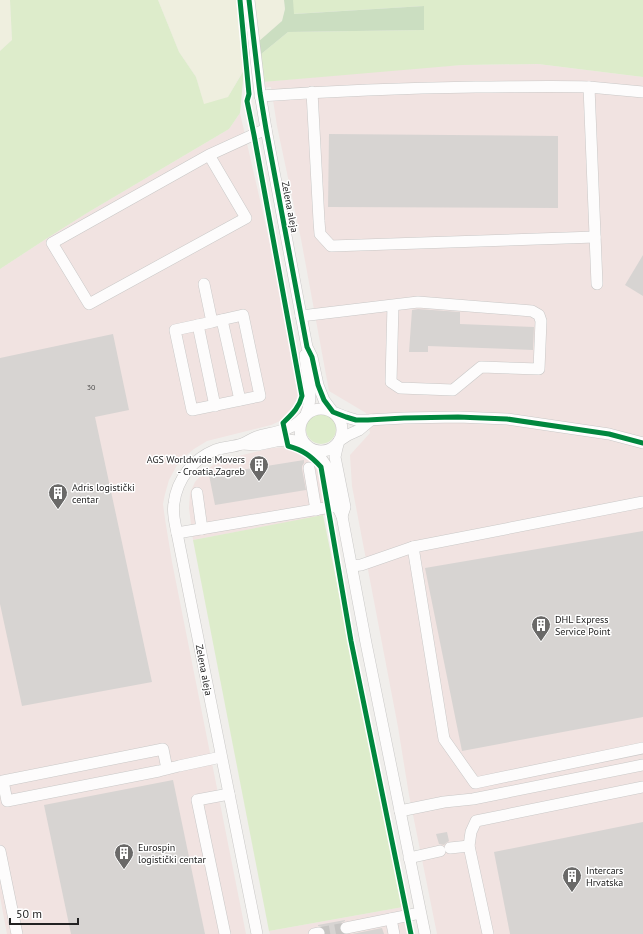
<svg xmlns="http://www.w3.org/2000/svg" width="643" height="934" font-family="'PT Sans',sans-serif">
<rect width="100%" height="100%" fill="#f0eeeb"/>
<g fill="#f1e3e1">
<polygon points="538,64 643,77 643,934 437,934 409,795 398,727 352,486 350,455 370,433 366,413 329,391 301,239 277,126 271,87 263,88 263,82 400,69 462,65"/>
<polygon points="240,113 268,235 298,383 299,392 299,399 297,404 292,410 286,416 280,421 271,425 207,441 194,449 184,457 176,467 169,480 165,494 163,504 165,519 172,562 246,934 7,934 0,897 0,269 49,237 87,213 229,129"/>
<polygon points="285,447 301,453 310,459 318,470 326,515 193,540 189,508 190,493 195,482 202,474 218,461 271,448"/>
<polygon points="403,907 408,934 270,934 269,931"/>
</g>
<g fill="#efefdf">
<polygon points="0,0 10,0 12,40 0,51"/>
<polygon points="158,0 236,0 244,69 228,97 204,105 196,77 179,52"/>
<polygon points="254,0 284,0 285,9 282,21 258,42"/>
</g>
<g fill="#ddeccb">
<polygon points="10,0 158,0 179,52 196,77 204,104 228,97 244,70 240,113 229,129 87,213 49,237 0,269 0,51 12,40"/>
<polygon points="293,0 643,0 643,77 538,64 462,65 263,82 260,55 288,32 424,30 424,6 293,14"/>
<circle cx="321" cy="429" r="15"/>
<polygon points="323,515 403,907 269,931 193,540"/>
</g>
<polygon fill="#cbdec1" points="284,0 293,0 294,14 424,6 424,30 288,32 260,55 258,42 282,21 285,9"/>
<g fill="#d7d4d2">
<polygon points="329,134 558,136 558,208 328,207"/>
<polygon points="643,255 643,296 625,285"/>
<polygon points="418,309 460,312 460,324 534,327 533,350 428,346 428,352 409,352 412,310"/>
<polygon points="113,334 129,410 95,417 152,682 22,706 0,604 0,358"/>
<polygon points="304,460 304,463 302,466 302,469 306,490 215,505 209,475"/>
<polygon points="643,531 643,717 462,751 425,568"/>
<polygon points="173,780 205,934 71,934 44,805"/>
<polygon points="643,822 643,934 510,934 494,852"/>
<polygon points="447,832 449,841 446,843 444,845 439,844 436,834"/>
<polygon points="345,920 345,921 341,923 339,926 339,930 343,934 326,934 326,931 324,928 322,927 318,926 318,925"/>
<polygon points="382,928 384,934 352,934"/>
</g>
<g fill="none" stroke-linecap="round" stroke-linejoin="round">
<polyline stroke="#c7c5c3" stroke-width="11" stroke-dasharray="11 5.5" stroke-linecap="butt" points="319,933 346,928"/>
<g stroke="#c9c8c7" stroke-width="12">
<g id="minor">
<polyline points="249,0 260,93 266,129 307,347 312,357 318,385 324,400 333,412 346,417 356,420 368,420 404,418 458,417 507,419 609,434 643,443"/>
<polyline points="312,92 319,221 320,234 331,246 595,237"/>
<path d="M260,96C332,91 404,88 476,87C514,87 551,86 589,87"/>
<polyline points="209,155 246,218 89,304 52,243 209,155 266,129"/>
<polyline points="204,284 212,322 243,315 260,396 192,410 175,330 212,322"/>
<polyline points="597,284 589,87 643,92"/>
<polyline points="301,316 418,302 532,311 539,315 541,321 539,369 481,367 453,390 400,388 391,382 393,305"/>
<polyline points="222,320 240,400"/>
<polyline points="198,325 215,406"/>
<path d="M305,355C306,375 315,395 306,414"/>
<circle cx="321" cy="430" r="21"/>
<polyline points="243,444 257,445 276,441 287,440 297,441 306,445"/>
<polyline points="316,451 327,467 337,506 342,516 366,643 425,934"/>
<polyline points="309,468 316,510"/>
<polyline points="197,493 202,529"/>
<polyline points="342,516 345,507 335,457 337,448 339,441 348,435 359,430 371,420"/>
<polyline points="177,533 337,506"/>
<polyline points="413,547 444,739 475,783 643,748"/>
<polyline points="352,566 361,565 413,547 643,502"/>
<polyline points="167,769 163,749 3,781 7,801 159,771 179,766 221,757"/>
<polyline points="400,811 444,802 473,799 643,765"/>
<polyline points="450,848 469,846"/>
<polyline points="0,851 17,934"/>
<polyline points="409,858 440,851"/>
<polyline points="391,919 394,934"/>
<polyline points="346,928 420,913"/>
<polyline points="225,934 197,800 229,794"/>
<path d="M257,934L177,533C175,523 172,513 174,503C177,479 193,459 215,450C224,447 233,447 242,444C247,442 251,439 256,437C272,432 290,432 303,418"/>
<polyline points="314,934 319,933"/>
<polyline points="488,934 469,846 471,832 476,821 643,787"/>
</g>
</g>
<use href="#minor" stroke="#fdfcfc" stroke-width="11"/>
<g stroke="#fff" stroke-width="8">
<g id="cycleway">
<path d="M240,0L249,94L247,101L254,135L302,396C299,408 292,414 283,423L288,446C303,450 311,456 321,467L351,641L411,934"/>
<polyline points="249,0 260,93 266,129 307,347 312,357 318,385 324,400 333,412 346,417 356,420 368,420 404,418 458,417 507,419 609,434 643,443"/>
</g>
</g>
<use href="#cycleway" stroke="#00873e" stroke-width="5"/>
</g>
<defs>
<g id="building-pin" transform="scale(1)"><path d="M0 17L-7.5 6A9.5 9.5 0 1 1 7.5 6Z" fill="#6a6968" stroke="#fff"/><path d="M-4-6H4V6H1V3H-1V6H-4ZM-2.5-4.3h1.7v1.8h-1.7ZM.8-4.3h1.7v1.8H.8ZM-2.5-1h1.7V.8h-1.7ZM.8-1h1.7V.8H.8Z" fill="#fff"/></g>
</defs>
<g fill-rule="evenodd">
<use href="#building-pin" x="259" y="465"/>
<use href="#building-pin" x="58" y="493"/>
<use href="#building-pin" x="541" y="625"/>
<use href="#building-pin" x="124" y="853"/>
<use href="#building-pin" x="572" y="876"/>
</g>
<g text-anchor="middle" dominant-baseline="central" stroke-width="3" stroke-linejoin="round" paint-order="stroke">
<g font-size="8" fill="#4f4e4e">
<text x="91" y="387">30</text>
</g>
<g font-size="10" fill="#222" stroke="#fff">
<text transform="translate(290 207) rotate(79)">Zelena aleja</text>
<text transform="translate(204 670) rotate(79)">Zelena aleja</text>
</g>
<g font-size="10" fill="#222" stroke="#fff" text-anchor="start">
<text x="245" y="459" text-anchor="end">AGS Worldwide Movers<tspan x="245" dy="12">- Croatia,Zagreb</tspan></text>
<text x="72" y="487">Adris logistički<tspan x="72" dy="12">centar</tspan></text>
<text x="555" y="619">DHL Express<tspan x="555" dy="12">Service Point</tspan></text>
<text x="138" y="847">Eurospin<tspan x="138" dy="12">logistički centar</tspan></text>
<text x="586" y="870">Intercars<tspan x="586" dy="12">Hrvatska</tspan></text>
</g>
</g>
<path d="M10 918v6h68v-6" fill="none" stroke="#222222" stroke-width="2"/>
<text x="16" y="918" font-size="12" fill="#222222" stroke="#ffffff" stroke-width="3" paint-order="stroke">50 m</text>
</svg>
